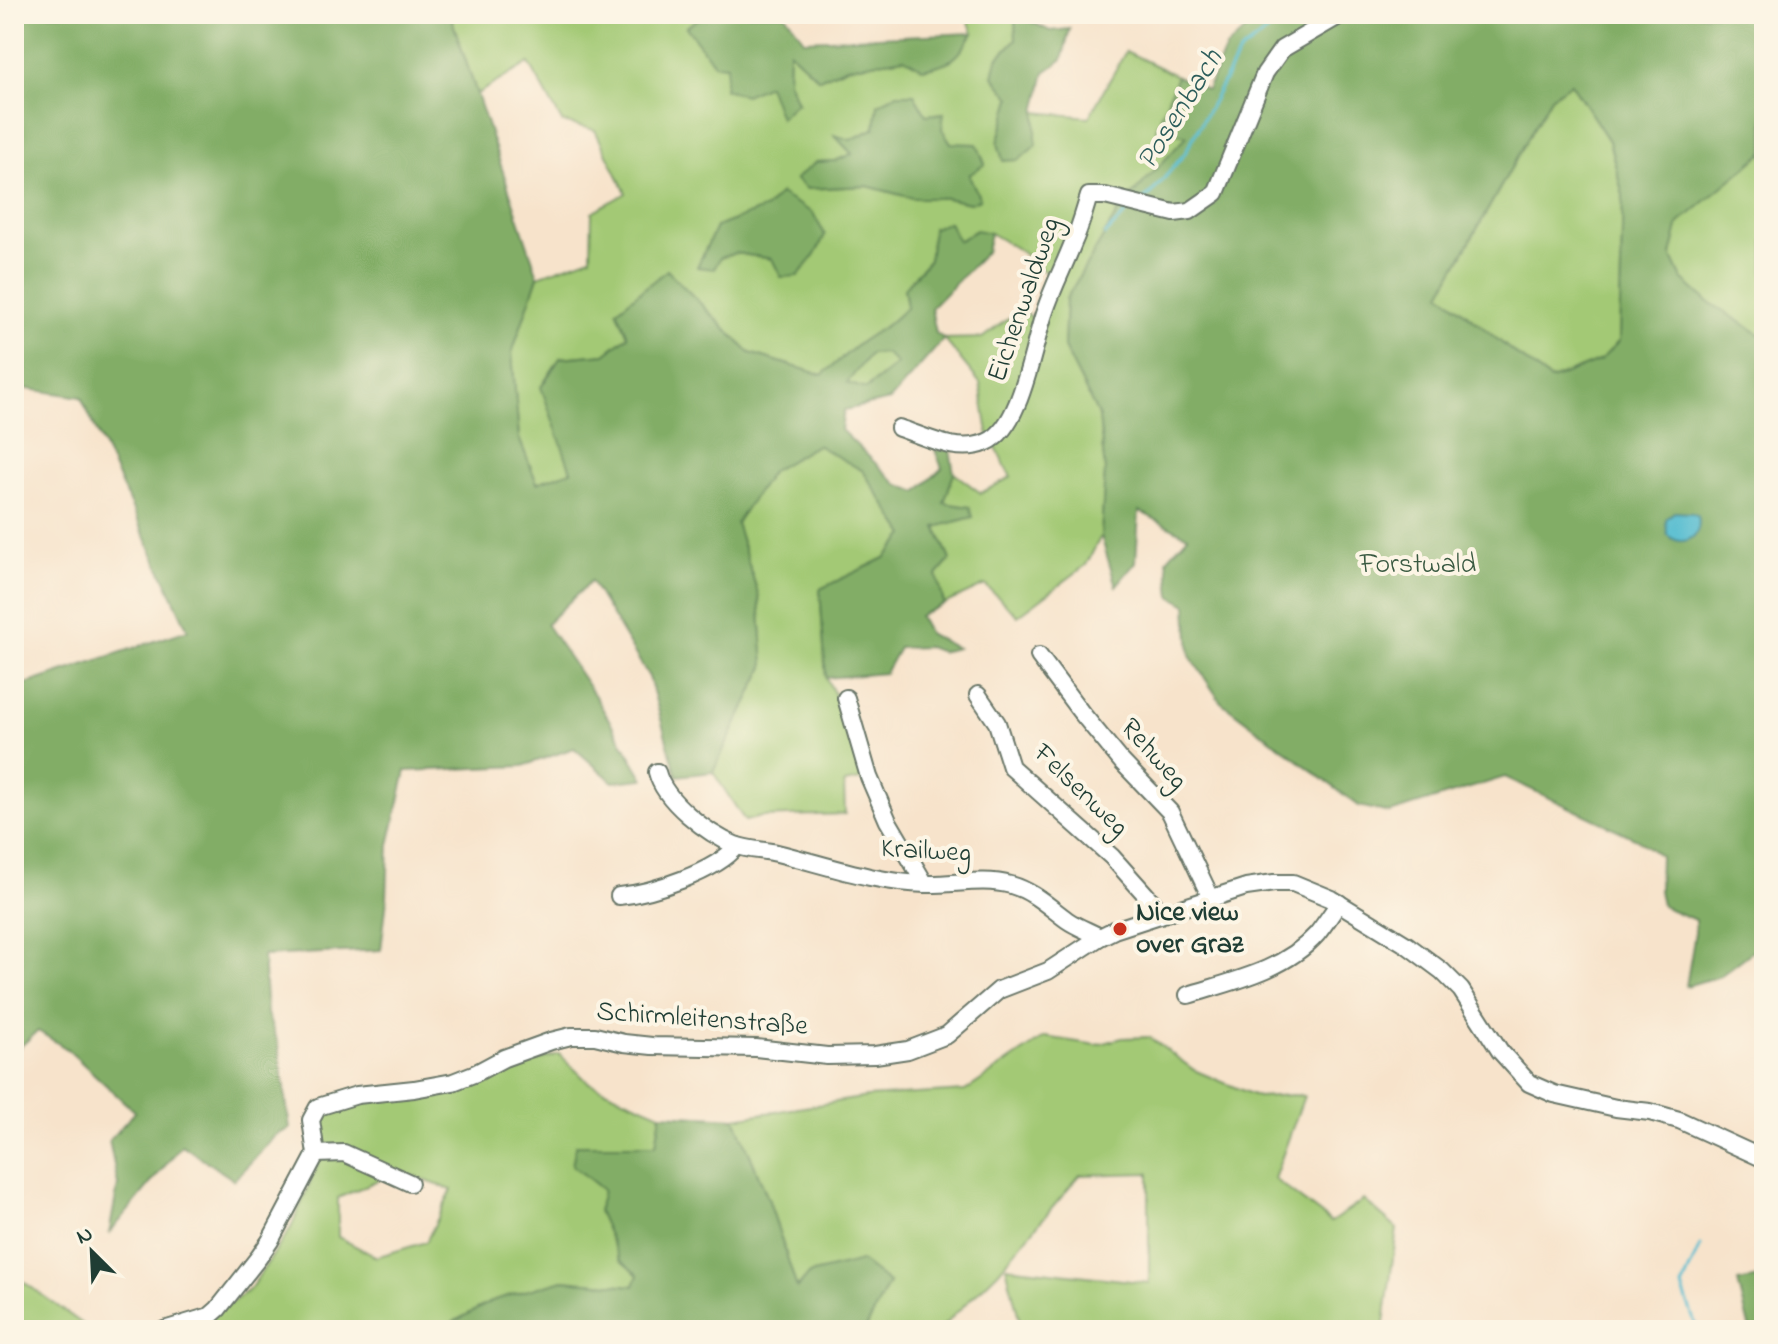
<svg xmlns="http://www.w3.org/2000/svg" width="1778" height="1344" font-family="'Indie Flower',sans-serif">
<rect width="100%" height="100%" fill="#fcf5e5"/>
<filter id="ink" filterUnits="userSpaceOnUse"><feTurbulence type="fractalNoise" baseFrequency=".0125" numOctaves="2"/><feDisplacementMap in="SourceGraphic" scale="16" xChannelSelector="R" yChannelSelector="G"/><feConvolveMatrix kernelMatrix="1 2 1 2 8 2 1 2 1" color-interpolation-filters="sRGB"/></filter>
<filter id="wash" filterUnits="userSpaceOnUse"><feTurbulence type="fractalNoise" baseFrequency=".006" numOctaves="4" result="noise"/><feDisplacementMap in="SourceGraphic" scale="32" xChannelSelector="R" yChannelSelector="G"/><feGaussianBlur stdDeviation="1.8" result="paint"/><feColorMatrix in="noise" values="0 0 0 0 0 0 0 0 0 0 0 0 0 0 0 0 0 1.4 0 .05"/><feComposite in="paint" operator="in"/></filter>
<g filter="url(#wash)">
<rect width="100%" height="100%" fill="#f7e3cb"/>
<g fill="#a3c974" stroke="#618354" stroke-width="2" fill-rule="evenodd">
<path d="M450,14H706L687,27L728,64L768,84L797,102L788,81L789,51L819,79L847,67L963,48L973,33L966,14H1013L1015,19L1016,39L997,59L1011,98L998,143L1004,161L1036,145V112L1089,117L1126,51L1177,76L1156,129L1188,135L1121,207L1066,299L1064,347L1099,417L1105,470L1101,536L1086,565L1018,616L985,585L944,604L937,575L950,560L936,526L972,517L944,503L954,473L981,493L1011,477L988,433L980,383L944,339L982,338L1020,310L1037,320L1052,278L1019,250L990,233L958,241L933,228L929,261L904,288L907,307L888,324L862,341L822,375L750,353L667,270L628,336L605,354L560,358L571,471L537,483L519,438L512,353L538,276L591,257L592,212L626,193L595,130L562,122L529,63L477,94ZM897,94H914L926,115L942,129L951,143L970,203L945,198H912L867,186L807,189L816,162L835,161L853,154L836,136L851,140L876,128ZM780,194L773,259L735,253L720,258L716,227L767,208Z"/>
<polygon points="1571,83 1609,141 1623,195 1619,341 1601,360 1551,380 1514,353 1441,293 1551,97"/>
<polygon points="1764,152 1764,337 1706,301 1682,279 1671,255 1678,223"/>
<polygon points="886,353 897,364 865,389 846,383 870,354"/>
<polygon points="817,445 863,471 905,535 885,558 820,589 826,678 840,704 866,779 844,783 845,814 761,817 745,821 713,772 764,667 759,597 736,523 772,471"/>
<polygon points="1045,1037 1097,1045 1122,1038 1149,1037 1194,1070 1258,1097 1293,1095 1304,1096 1274,1179 1331,1222 1364,1200 1397,1229 1383,1330 1022,1330 1006,1267 1149,1283 1149,1173 1080,1175 998,1272 939,1330 865,1330 889,1283 797,1289 769,1201 735,1118 867,1097 965,1091"/>
<path d="M559,1054L589,1083L661,1114L656,1145H576L603,1190L620,1260L638,1275L634,1286L563,1280L453,1322L447,1330H193L250,1289L291,1228L324,1149L320,1114L384,1097L490,1076ZM398,1171L452,1190L426,1242L376,1257L338,1237V1198Z"/>
<polygon points="14,1275 91,1330 14,1330"/>
</g>
<g fill="#82ad66" stroke="#50754d" stroke-width="2" fill-rule="evenodd">
<path d="M14,14H450L538,276L512,353L519,438L537,483L571,471L541,387L560,358L605,354L628,336L617,310L667,270L750,353L822,375L862,341L888,324L907,307L904,288L929,260L933,228L949,222L958,241L976,230L990,233L986,252L931,308L936,333L944,339L890,400L844,410L841,430L897,484L917,492L942,468L935,450H950L954,473L944,503L970,507L973,517L936,527L950,560L937,575L944,604L919,616L929,634L957,648L941,652L928,647L899,648L885,673L826,678L820,589L885,558L905,535L863,471L817,445L772,471L736,523L759,597L764,667L713,772L677,776L649,677L591,581L546,624L595,696L644,779L613,782L574,748L523,766L406,771L389,845L387,898L381,950L263,956L267,1014L278,1043L290,1129L276,1135L234,1180L182,1145L109,1234L118,1185L109,1140L135,1112L67,1049L38,1031L14,1052V688L188,630L81,397L14,387ZM886,353L897,364L866,389L847,383L870,354Z"/>
<path d="M706,14H785L804,40L973,33C956,60 955,62 923,69L904,58L847,67L819,79L789,51L788,81L797,102L780,118L768,85L745,95L724,89L727,65L714,64L686,27Z"/>
<polygon points="1013,14 1028,14 1030,21 1050,31 1070,29 1062,60 1045,72 1036,112 1036,145 1019,160 1003,161 998,143 1011,98 993,76 997,59 1016,39 1015,20"/>
<path d="M1263,14H1764V152L1679,223L1671,255L1682,279L1706,300L1764,337V954L1753,951L1720,976L1686,986L1695,933V920L1662,906L1659,890L1660,856L1637,839L1505,777L1390,813L1359,806L1221,702L1190,656L1187,605L1171,596L1167,559L1188,536L1139,511L1136,562L1116,586L1101,536L1105,470L1099,417L1064,347L1066,299L1121,207L1187,136L1156,130L1177,76L1207,90L1226,48ZM1571,83L1609,141L1623,195L1619,341L1601,360L1551,380L1514,353L1441,293L1551,97Z"/>
<polygon points="897,94 914,94 926,115 944,113 942,129 951,143 977,144 985,164 969,175 980,199 970,203 945,198 912,198 867,186 807,189 795,179 816,162 835,161 852,154 834,135 851,140 875,128 878,104"/>
<polygon points="780,194 813,213 825,235 815,255 798,276 781,277 772,259 735,253 720,258 714,269 697,267 716,227 766,208"/>
<polygon points="661,1114 735,1118 769,1201 797,1288 809,1274 861,1261 889,1283 865,1330 447,1330 453,1322 494,1300 563,1280 634,1286 638,1275 620,1260 598,1211 603,1190 572,1165 576,1145 656,1145"/>
<polygon points="1764,1277 1764,1330 1750,1330 1738,1282"/>
</g>
<path fill="#53bcd0" stroke="#397c82" stroke-width="2" d="M1674,512L1692,513L1698,516C1703,537 1684,549 1667,535L1666,519Z"/>
<g fill="none" stroke-linecap="round" stroke-linejoin="round">
<g stroke="#53bcd0" stroke-width="3">
<polyline points="1143,200 1151,194 1185,153 1239,53 1278,23 1297,14"/>
<polyline points="1105,235 1130,209"/>
<polyline points="1700,1246 1682,1287 1695,1323 1701,1330"/>
</g>
</g>
</g>
<g filter="url(#ink)">
<g fill="none" stroke-linecap="round" stroke-linejoin="round">
<g stroke="#6b7769" stroke-width="20">
<g id="minor">
<path d="M899,428C927,437 958,455 987,442C1022,427 1033,344 1045,311C1053,287 1064,266 1073,243C1080,228 1084,212 1089,196H1105L1174,213L1190,211L1216,193L1265,73L1282,49L1342,14"/>
<polyline points="1039,656 1080,711 1122,762 1170,812 1211,898"/>
<polyline points="978,695 997,723 1011,767 1112,857 1154,904 1160,915"/>
<polyline points="846,698 869,777 888,821 925,884"/>
<path d="M657,772C664,801 708,834 735,845C748,850 764,850 777,853C826,865 875,883 926,884C954,885 983,877 1011,885C1033,891 1049,907 1067,920C1077,927 1089,931 1100,937"/>
<path d="M619,896C651,893 716,872 737,846"/>
<path d="M1188,995C1233,981 1284,971 1317,934C1325,924 1332,913 1339,903"/>
<polyline points="316,1154 344,1153 410,1183"/>
<polyline points="164,1330 210,1316 218,1309 259,1257 270,1241 316,1154 311,1120 318,1107 357,1095 414,1089 453,1082 476,1073 504,1058 551,1041 571,1036 595,1036 624,1043 652,1046 756,1048 827,1056 875,1055 908,1050 947,1035 999,990 1048,971 1100,937 1114,930 1246,887 1274,883 1293,883 1332,899 1407,945 1442,971 1461,990 1500,1051 1529,1083 1554,1094 1616,1108 1650,1112 1679,1120 1764,1159"/>
</g>
</g>
<use href="#minor" stroke="#fff" stroke-width="16"/>
</g>
</g>
<circle fill="#c8321e" stroke="#fcf5e5" stroke-width="3" cx="1120" cy="929" r="8"/>
<g text-anchor="middle" dominant-baseline="central" stroke-width="8" stroke-linejoin="round" paint-order="stroke">
<g font-size="28" fill="#1f3d34" stroke="#fcf5e5">
<text transform="translate(1025 300) rotate(-71)">Eichenwaldweg</text>
<text transform="translate(1153 755) rotate(48)">Rehweg</text>
<text transform="translate(1080 791) rotate(44)">Felsenweg</text>
<text transform="translate(926 852) rotate(3)">Krailweg</text>
<text transform="translate(702 1020) rotate(4)">Schirmleitenstraße</text>
</g>
<g font-size="28" fill="#395941" stroke="#fcf5e5">
<text x="1418" y="565">Forstwald</text>
</g>
<g font-size="28" font-weight="bold" fill="#1f3d34" stroke="#fcf5e5" text-anchor="start">
<text x="1136" y="913">Nice view<tspan x="1136" dy="32">over Graz</tspan></text>
</g>
<g font-size="30" font-style="italic" fill="#2c5d5b" stroke="#fcf5e5">
<text transform="translate(1181 110) rotate(-58)">Posenbach</text>
</g>
</g>
<rect width="1778" height="1344" fill="none" stroke="#fcf5e5" stroke-width="48"/>
<g transform="translate(92 1252) rotate(336)" stroke="#fcf5e5" stroke-width="6" paint-order="stroke">
<path d="M0-6L14 30L0 20L-14 30Z" fill="#1f3d34"/>
<text y="-12" font-size="22" font-weight="bold" text-anchor="middle" fill="#1f3d34">N</text>
</g>
</svg>
